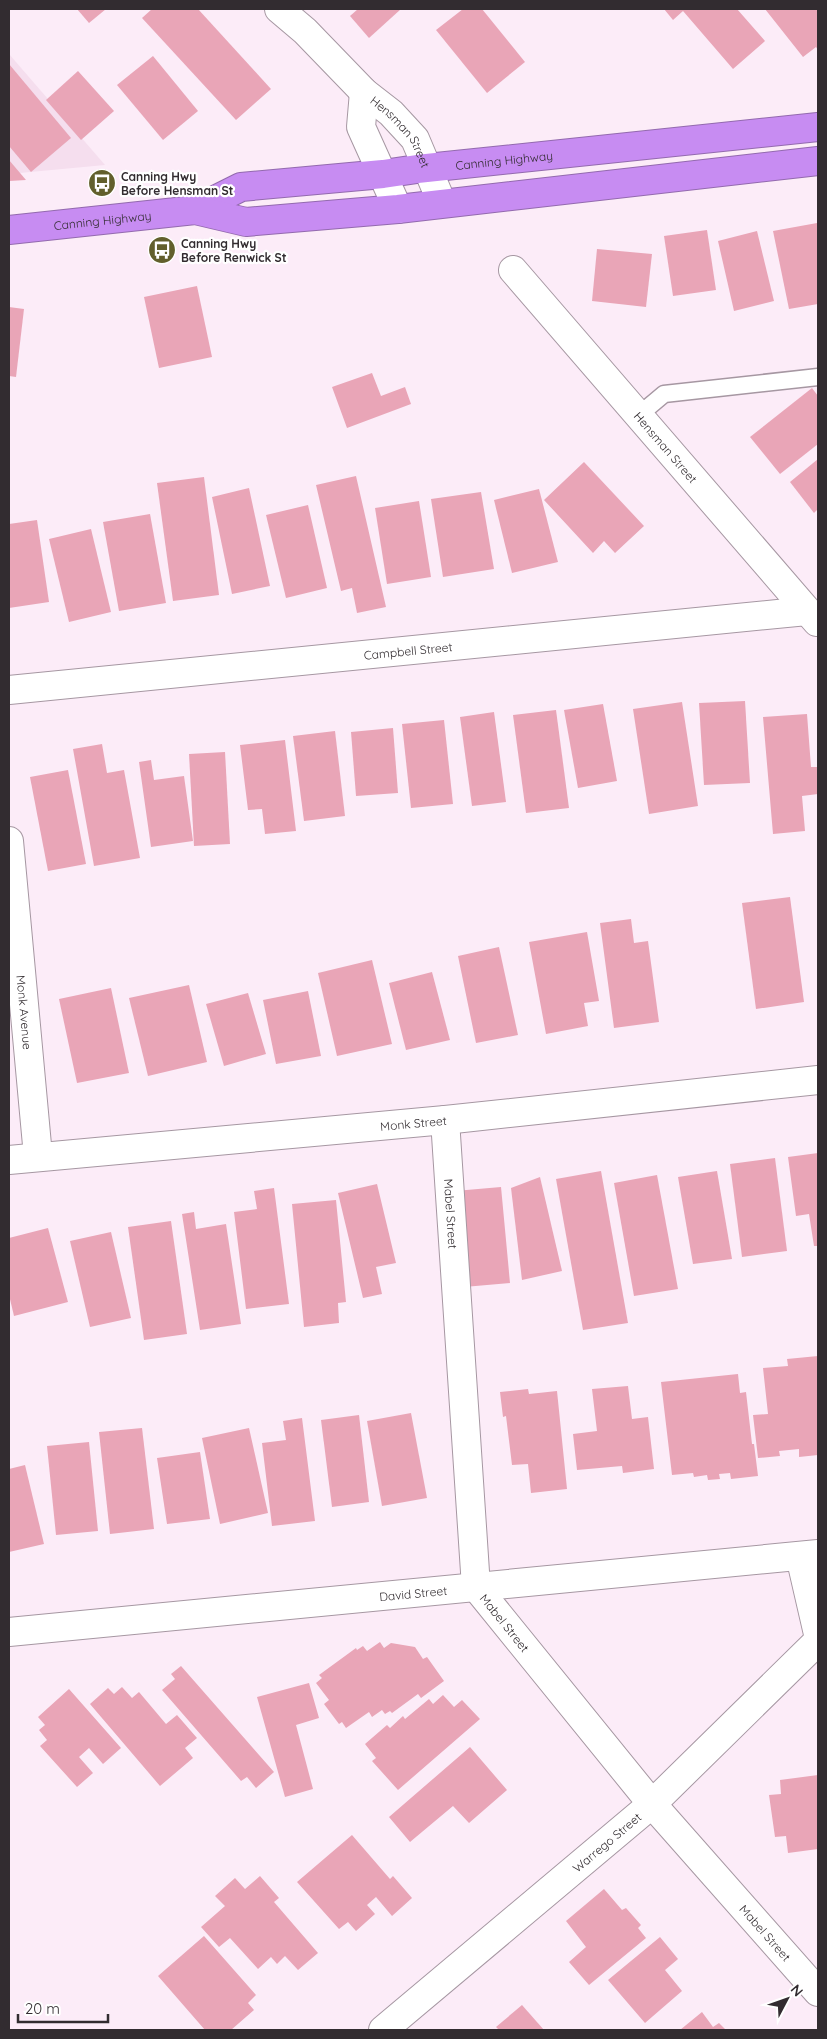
<svg xmlns="http://www.w3.org/2000/svg" width="827" height="2039" font-family="Quicksand,sans-serif">
<rect width="100%" height="100%" fill="#fcecf8"/>
<polygon fill="#f5deee" points="9,54 105,165 9,174"/>
<g fill="#e9a5b7">
<polygon points="77,9 106,9 89,23"/>
<polygon points="152,9 198,9 271,89 236,120 142,18"/>
<polygon points="358,9 401,9 369,38 350,16"/>
<polygon points="463,9 482,9 525,62 487,93 436,30"/>
<polygon points="664,9 737,9 765,41 733,69 683,11 673,20"/>
<polygon points="765,9 818,9 818,50 816,47 803,57"/>
<polygon points="153,56 198,111 163,140 117,85"/>
<polygon points="9,64 71,138 31,172 9,146"/>
<polygon points="78,71 114,111 81,140 46,100"/>
<polygon points="9,160 26,180 9,181"/>
<polygon points="817,223 818,304 789,309 773,231"/>
<polygon points="707,230 716,290 673,296 664,236"/>
<polygon points="757,231 774,301 734,311 718,241"/>
<polygon points="597,249 652,254 646,307 592,301"/>
<polygon points="197,286 212,357 159,368 144,297"/>
<polygon points="9,307 24,309 16,377 9,376"/>
<polygon points="372,373 381,396 405,387 411,404 347,428 332,387"/>
<polygon points="812,388 818,396 818,444 780,474 750,437"/>
<polygon points="818,459 818,509 814,513 790,482"/>
<polygon points="584,462 644,526 615,553 604,541 593,553 544,500"/>
<polygon points="356,476 386,607 357,613 352,588 341,591 316,485"/>
<polygon points="204,477 219,595 173,601 157,483"/>
<polygon points="249,488 270,586 232,594 212,497"/>
<polygon points="539,489 558,562 512,573 494,500"/>
<polygon points="481,492 494,569 443,577 431,499"/>
<polygon points="419,501 431,577 387,584 375,508"/>
<polygon points="308,505 327,588 286,598 266,515"/>
<polygon points="150,514 166,603 119,611 103,522"/>
<polygon points="37,520 49,602 9,608 9,524"/>
<polygon points="91,529 111,612 69,622 49,539"/>
<polygon points="745,701 750,783 704,785 699,703"/>
<polygon points="682,702 698,806 649,814 633,709"/>
<polygon points="603,704 617,781 578,788 564,710"/>
<polygon points="556,710 569,808 526,813 513,715"/>
<polygon points="494,712 506,802 472,806 460,717"/>
<polygon points="807,714 811,767 818,767 818,794 802,796 805,831 773,834 763,717"/>
<polygon points="444,720 453,804 411,808 402,724"/>
<polygon points="393,728 398,793 356,796 351,732"/>
<polygon points="335,731 345,816 304,821 293,736"/>
<polygon points="285,740 296,831 265,834 262,809 248,810 240,745"/>
<polygon points="102,744 107,773 124,770 140,858 94,866 73,749"/>
<polygon points="225,752 230,844 194,846 189,754"/>
<polygon points="151,760 154,780 184,776 193,841 151,847 139,762"/>
<polygon points="68,770 86,864 48,871 30,777"/>
<polygon points="790,897 804,1002 756,1009 742,903"/>
<polygon points="631,919 634,943 648,941 659,1022 614,1028 600,923"/>
<polygon points="587,932 599,1001 584,1003 588,1026 546,1034 529,942"/>
<polygon points="499,947 518,1035 476,1043 458,956"/>
<polygon points="372,960 392,1044 337,1056 318,973"/>
<polygon points="432,972 450,1040 406,1050 389,983"/>
<polygon points="189,985 207,1062 148,1076 129,998"/>
<polygon points="111,988 129,1073 77,1083 59,999"/>
<polygon points="308,991 321,1056 276,1064 263,1000"/>
<polygon points="248,993 266,1054 224,1066 206,1004"/>
<polygon points="818,1153 818,1246 814,1246 809,1214 796,1216 788,1157"/>
<polygon points="775,1158 787,1251 742,1257 730,1164"/>
<polygon points="601,1171 628,1323 583,1330 556,1179"/>
<polygon points="717,1171 732,1259 693,1264 678,1177"/>
<polygon points="657,1175 678,1289 634,1296 614,1183"/>
<polygon points="540,1177 562,1271 522,1280 511,1188"/>
<polygon points="377,1184 396,1263 376,1267 382,1294 363,1298 338,1193"/>
<polygon points="501,1187 510,1283 464,1287 455,1191"/>
<polygon points="274,1188 289,1304 246,1309 234,1212 257,1209 254,1191"/>
<polygon points="336,1200 346,1302 338,1303 339,1323 304,1327 292,1204"/>
<polygon points="194,1212 196,1229 226,1224 241,1324 200,1330 182,1214"/>
<polygon points="171,1221 187,1334 144,1340 128,1227"/>
<polygon points="48,1228 68,1302 14,1316 9,1295 9,1238"/>
<polygon points="111,1232 131,1318 90,1327 70,1241"/>
<polygon points="818,1356 818,1455 799,1457 799,1449 779,1451 780,1456 758,1458 753,1415 768,1414 763,1368 788,1366 787,1359"/>
<polygon points="738,1374 740,1393 746,1392 752,1444 754,1444 758,1476 731,1479 730,1473 719,1474 720,1479 708,1480 707,1475 694,1477 693,1473 672,1475 661,1382"/>
<polygon points="628,1386 632,1419 648,1417 654,1469 623,1473 622,1466 577,1470 573,1434 597,1431 592,1389"/>
<polygon points="528,1389 529,1394 557,1391 567,1489 531,1493 528,1464 512,1465 506,1416 503,1417 500,1392"/>
<polygon points="411,1413 427,1498 382,1506 367,1421"/>
<polygon points="359,1415 369,1502 332,1507 321,1420"/>
<polygon points="302,1418 315,1521 272,1526 262,1443 286,1440 283,1421"/>
<polygon points="142,1428 154,1529 110,1534 99,1432"/>
<polygon points="249,1428 268,1513 220,1524 202,1438"/>
<polygon points="89,1442 98,1531 56,1535 47,1446"/>
<polygon points="200,1452 210,1519 167,1524 157,1458"/>
<polygon points="25,1465 44,1544 9,1552 9,1469"/>
<polygon points="380,1642 384,1648 391,1643 415,1647 423,1659 427,1657 444,1681 421,1698 418,1694 392,1713 390,1711 385,1714 382,1710 372,1717 369,1712 346,1728 342,1722 339,1724 324,1704 329,1700 316,1683 322,1678 319,1675 356,1648 357,1650 363,1646 367,1651"/>
<polygon points="181,1666 274,1772 256,1788 247,1777 241,1781 162,1690 175,1679 171,1674"/>
<polygon points="309,1683 319,1718 296,1725 313,1789 285,1797 257,1697"/>
<polygon points="122,1687 132,1698 139,1692 166,1724 177,1715 197,1738 185,1748 193,1758 160,1786 90,1704 108,1688 114,1694"/>
<polygon points="69,1689 121,1748 103,1764 89,1748 79,1757 93,1773 77,1787 40,1746 47,1740 39,1730 45,1725 38,1717"/>
<polygon points="443,1695 454,1707 462,1700 480,1719 398,1790 372,1761 376,1758 365,1744 387,1725 390,1728 403,1716 405,1719 429,1699 433,1704"/>
<polygon points="470,1747 507,1790 469,1823 453,1806 410,1842 389,1817"/>
<polygon points="818,1775 818,1849 788,1853 786,1836 775,1837 769,1795 781,1794 780,1780"/>
<polygon points="352,1835 390,1879 393,1876 412,1898 392,1916 376,1897 367,1905 375,1914 356,1931 348,1922 339,1929 297,1882"/>
<polygon points="260,1876 279,1898 274,1902 318,1953 298,1970 285,1956 277,1964 271,1957 258,1969 230,1938 219,1947 201,1927 225,1906 215,1896 235,1878 245,1889"/>
<polygon points="604,1889 622,1910 626,1908 641,1925 638,1928 646,1938 589,1985 569,1962 586,1947 566,1921"/>
<polygon points="204,1936 256,1995 248,2003 254,2010 231,2030 205,2030 158,1976"/>
<polygon points="660,1937 678,1959 665,1970 682,1991 645,2023 608,1980"/>
<polygon points="522,2005 544,2030 499,2030 496,2027"/>
<polygon points="702,2012 713,2027 719,2023 726,2030 680,2030"/>
</g>
<g fill="none" stroke-linecap="round" stroke-linejoin="round">
<g stroke="#a697a2" stroke-width="19">
<polyline id="lane" points="639,415 664,394 818,377"/>
</g>
<g stroke="#a697a2" stroke-width="30">
<g id="street">
<path id="s1" d="M279,9L305,31L364,92L391,113L415,139L442,203"/>
<polyline points="364,92 361,127 398,209"/>
<path id="s2" d="M513,270L817,622"/>
<path id="s3" d="M9,690L807,611"/>
<path id="s4" d="M9,841L38,1156"/>
<path id="s5" d="M445,1120L476,1587L652,1804L818,1992"/>
<path id="s6" d="M9,1160L445,1120L818,1080"/>
<polyline points="800,1556 818,1634"/>
<path id="s7" d="M9,1632L818,1554"/>
<path id="s8" d="M383,2030L652,1804L818,1641"/>
</g>
</g>
<g stroke="#936aae" stroke-width="30">
<g id="highway">
<path id="s9" d="M195,210L241,187L383,174L417,169L818,127"/>
<path id="s10" d="M9,230L195,210L246,222L398,209L818,161"/>
</g>
</g>
<use href="#lane" stroke="#fff" stroke-width="16"/>
<use href="#street" stroke="#fff" stroke-width="28"/>
<use href="#highway" stroke="#c78cf2" stroke-width="28"/>
</g>
<defs>
<g id="bus-disc" transform="scale(1.4375)"><circle r="9.5" fill="#625f2c" stroke="#fff"/><path d="M-5-6H5V4H4V6H2V4H-2V6H-4V4H-5ZM-3.5-4V0h7V-4ZM-3.5 1.2v1.5H-2V1.2ZM2 1.2v1.5H3.5V1.2Z" fill="#fff"/></g>
</defs>
<g fill-rule="evenodd">
<use href="#bus-disc" x="102" y="183"/>
<use href="#bus-disc" x="162" y="250"/>
</g>
<g text-anchor="middle" dominant-baseline="central" stroke-width="4.5" stroke-linejoin="round" paint-order="stroke">
<g font-size="12" fill="#322c30" stroke="#fff">
<text stroke="none"><textPath href="#s1" startOffset="174">Hensman Street</textPath></text>
<text stroke="none"><textPath href="#s9" startOffset="316">Canning Highway</textPath></text>
<text stroke="none"><textPath href="#s10" startOffset="94">Canning Highway</textPath></text>
<text stroke="none"><textPath href="#s2" startOffset="234">Hensman Street</textPath></text>
<text stroke="none"><textPath href="#s3" startOffset="401">Campbell Street</textPath></text>
<text stroke="none"><textPath href="#s4" startOffset="172">Monk Avenue</textPath></text>
<text stroke="none"><textPath href="#s6" startOffset="406">Monk Street</textPath></text>
<text stroke="none"><textPath href="#s5" startOffset="94">Mabel Street</textPath></text>
<text stroke="none"><textPath href="#s7" startOffset="406">David Street</textPath></text>
<text stroke="none"><textPath href="#s5" startOffset="514">Mabel Street</textPath></text>
<text stroke="none"><textPath href="#s8" startOffset="292">Warrego Street</textPath></text>
<text stroke="none"><textPath href="#s5" startOffset="919">Mabel Street</textPath></text>
</g>
<g font-size="12" font-weight="bold" fill="#322c30" stroke="#fff" text-anchor="start">
<text x="121" y="176">Canning Hwy<tspan x="121" dy="14">Before Hensman St</tspan></text>
<text x="181" y="243">Canning Hwy<tspan x="181" dy="14">Before Renwick St</tspan></text>
</g>
</g>
<rect width="827" height="2039" fill="none" stroke="#322c30" stroke-width="20"/>
<g transform="translate(787 1999) rotate(49)" stroke="#ffffff" stroke-width="4" paint-order="stroke">
<path d="M0-4L9 19L0 12L-9 19Z" fill="#322c30"/>
<text y="-8" font-size="14" font-weight="bold" text-anchor="middle" fill="#322c30">N</text>
</g>
<path d="M18 2014v8h90v-8" fill="none" stroke="#322c30" stroke-width="2.5"/>
<text x="25" y="2014" font-size="15" fill="#322c30" stroke="#ffffff" stroke-width="4" paint-order="stroke">20 m</text>
</svg>
